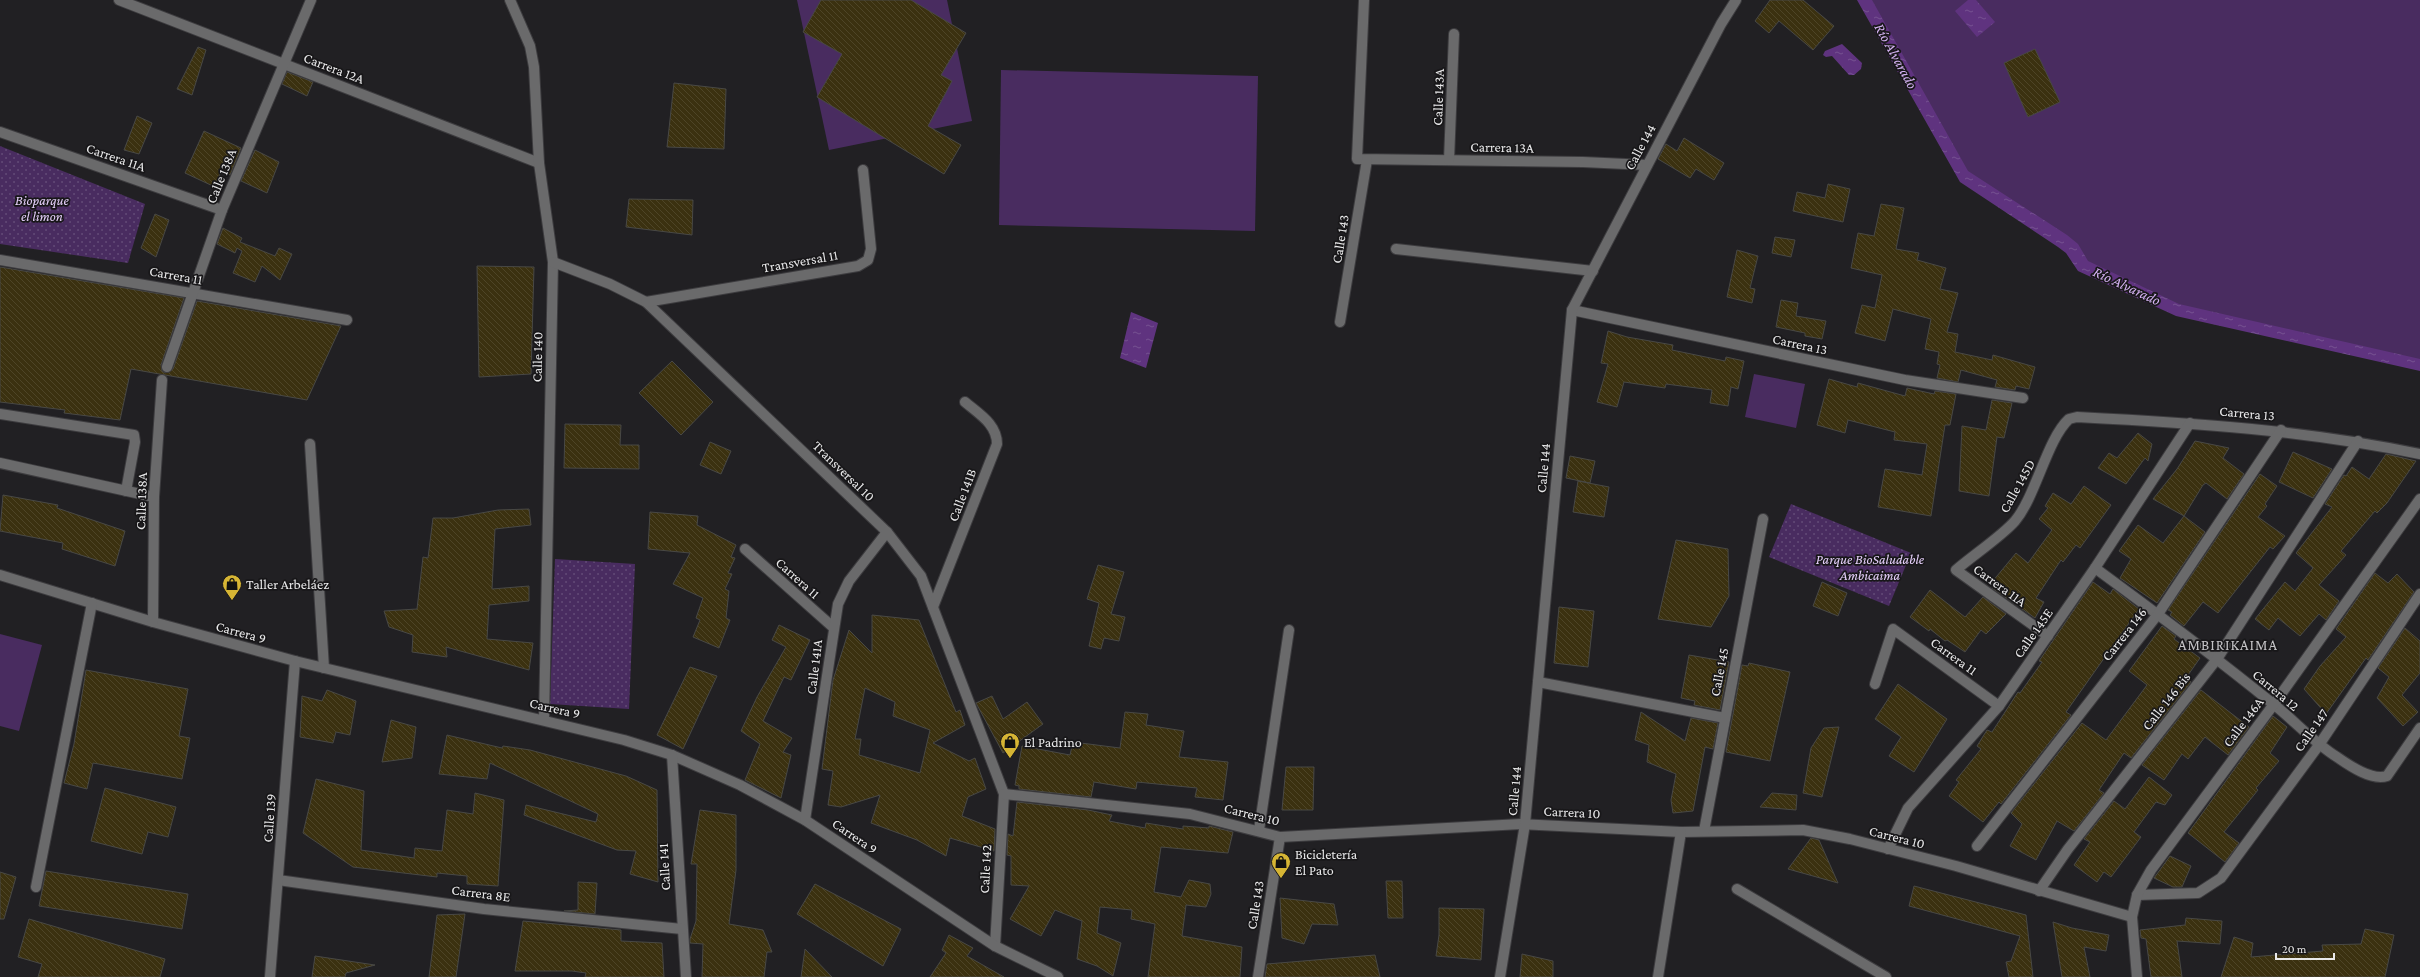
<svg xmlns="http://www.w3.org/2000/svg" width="2420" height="977" font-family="'Crimson Pro',serif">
<defs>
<pattern id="park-dots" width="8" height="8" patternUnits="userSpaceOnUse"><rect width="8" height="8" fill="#492c60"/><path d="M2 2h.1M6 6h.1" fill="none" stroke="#634b77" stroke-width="1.8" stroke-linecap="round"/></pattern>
<pattern id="water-ripples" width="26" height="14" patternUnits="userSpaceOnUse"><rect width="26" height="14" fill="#5f337f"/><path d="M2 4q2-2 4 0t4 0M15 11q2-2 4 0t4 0" fill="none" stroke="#765191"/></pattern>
<pattern id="building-back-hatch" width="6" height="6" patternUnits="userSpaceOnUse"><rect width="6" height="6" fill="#3b3110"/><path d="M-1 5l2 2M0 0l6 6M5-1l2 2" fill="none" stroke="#4e4527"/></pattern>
</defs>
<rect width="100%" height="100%" fill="#212023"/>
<g fill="#492c60">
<polygon points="797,0 947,0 972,121 829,150"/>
<polygon points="1864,0 2420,0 2420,365 2178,310 2085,266 2072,249 1964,176"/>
<polygon points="1001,70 1258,76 1255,231 999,225"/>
<polygon points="1754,374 1805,384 1796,428 1745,417"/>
<polygon points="0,634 42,645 19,731 0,726"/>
</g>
<g fill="url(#park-dots)">
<polygon points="0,146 145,204 128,263 0,244"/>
<polygon points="1791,504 1911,553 1889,606 1769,557"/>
<polygon points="555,559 635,564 629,709 550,704"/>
</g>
<g fill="url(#water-ripples)">
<polygon points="1857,0 1872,0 1968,171 2067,235 2078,244 2088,261 2179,304 2420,359 2420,371 2176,316 2078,271 2066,253 2058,247 1960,182"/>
<polygon points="1968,0 1976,0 1995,22 1977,37 1955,11"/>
<polygon points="1842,44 1862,63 1861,69 1854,75 1849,75 1832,56 1826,57 1823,55 1825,51"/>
<polygon points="1131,312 1158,323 1146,368 1120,358"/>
</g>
<g fill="url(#building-back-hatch)" stroke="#484845" fill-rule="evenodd">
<polygon points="821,0 911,0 966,33 941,75 952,81 928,126 961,145 944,174 817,97 842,54 803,32"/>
<polygon points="1770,0 1803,0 1834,26 1813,50 1779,21 1769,33 1755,21"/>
<polygon points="198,47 206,50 192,95 177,89"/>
<polygon points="2035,49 2060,102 2028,117 2004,63"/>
<polygon points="287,72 313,82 307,96 282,84"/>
<polygon points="674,83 726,89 724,149 667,147"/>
<polygon points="137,116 152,123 139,154 124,150"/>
<polygon points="204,131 241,148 230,175 221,171 215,187 185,173"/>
<polygon points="1684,138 1724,163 1714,180 1696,169 1690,178 1658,159 1666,144 1677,151"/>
<polygon points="255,150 279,162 267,193 241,181"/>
<polygon points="1828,184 1850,189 1843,222 1793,211 1797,192 1825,198"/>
<polygon points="629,199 693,200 692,235 626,227"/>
<polygon points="1881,204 1904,208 1896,249 1919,253 1917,260 1946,268 1940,289 1958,293 1947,332 1958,334 1955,352 1992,360 1993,355 2035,367 2029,389 2016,386 2015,390 1995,387 1997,380 1961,370 1958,382 1937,378 1940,365 1937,364 1939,352 1925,349 1931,319 1893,309 1885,341 1855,333 1862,305 1875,308 1882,275 1851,268 1858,233 1874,236"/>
<polygon points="155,214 169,220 156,257 141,248"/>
<polygon points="223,228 242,238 240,242 275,256 279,248 292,254 280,280 262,266 255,282 233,273 242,251 237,248 235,253 217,244"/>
<polygon points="1775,237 1795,240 1791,257 1772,253"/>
<polygon points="1737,250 1758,256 1750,288 1755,289 1752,303 1727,297"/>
<polygon points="477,266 534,267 531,374 479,377"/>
<polygon points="0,267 184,298 161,365 162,371 165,373 173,369 197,301 341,326 307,400 131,369 120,420 64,413 65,410 0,402"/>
<polygon points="1781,300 1798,303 1796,316 1826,321 1822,339 1805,336 1805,333 1776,327"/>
<polygon points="1608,331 1627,337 1673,345 1672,350 1725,361 1726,357 1744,361 1738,389 1731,387 1728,406 1710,403 1712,390 1666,384 1665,388 1624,382 1617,407 1597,402 1608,364 1601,363"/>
<polygon points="672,361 713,402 681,435 639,393"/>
<polygon points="1829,379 1857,387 1858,383 1905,396 1907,388 1934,394 1935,391 1956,394 1950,425 1945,425 1931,516 1878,507 1885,469 1922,475 1927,444 1894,440 1895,432 1848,420 1845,433 1817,425"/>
<polygon points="1992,400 2012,403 2004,438 1997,437 1989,496 1959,491 1962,426 1986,430"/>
<polygon points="565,424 621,425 620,445 639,445 639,469 564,468"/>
<polygon points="2138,433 2152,444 2148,461 2145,458 2126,484 2098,468 2109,453 2117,458"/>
<polygon points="2195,441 2229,448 2223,458 2244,474 2227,499 2206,483 2203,485 2184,516 2153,499 2177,469"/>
<polygon points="710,442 731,451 721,474 700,465"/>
<polygon points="2293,452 2332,469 2313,498 2279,482"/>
<polygon points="2386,454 2416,461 2387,503 2377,513 2375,511 2341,551 2346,555 2319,585 2339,601 2326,620 2319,614 2300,636 2278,618 2269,630 2255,619 2285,582 2295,591 2313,568 2296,553 2332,507 2325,504 2344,475 2346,476 2352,467 2369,479"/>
<polygon points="1570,456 1595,461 1590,483 1566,478"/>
<polygon points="2260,474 2277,486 2265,504 2267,506 2258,517 2285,536 2273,549 2270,547 2218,613 2203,602 2184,626 2170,615 2172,612 2168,610"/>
<polygon points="1578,481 1609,487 1604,517 1573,512"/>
<polygon points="2084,486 2111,505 2080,548 2076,545 2063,562 2061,560 2036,598 2044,602 2035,618 1992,588 1995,584 1992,582 2016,553 2028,563 2052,530 2039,519 2048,508 2045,506 2053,493 2071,504"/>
<polygon points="3,495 58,505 57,508 125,531 115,566 62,549 63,543 0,531"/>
<polygon points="529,509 531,525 495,529 492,589 529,586 529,601 489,605 487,639 533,643 529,670 446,647 447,657 412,652 413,635 389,627 384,611 417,609 423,557 428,558 433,518 453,518 498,510"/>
<polygon points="650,512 698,516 697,525 736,545 731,557 735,558 728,573 732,574 725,589 729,591 726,618 730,620 719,648 693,637 700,620 696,618 703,598 673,584 690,553 648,549"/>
<polygon points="2184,516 2205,532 2157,603 2120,578 2131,559 2119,551 2138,525 2163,543"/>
<polygon points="1676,540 1728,549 1729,596 1711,627 1658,619"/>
<polygon points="1098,565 1124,572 1111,614 1125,617 1119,641 1104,638 1101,649 1089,646 1099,603 1087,599"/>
<polygon points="2375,573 2388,583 2397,574 2414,592 2368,660 2366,658 2326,714 2304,689 2320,666 2346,637 2336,629"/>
<polygon points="1822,582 1847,593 1838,616 1813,606"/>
<polygon points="2093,582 2110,594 2113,589 2139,609 2066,712 2071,715 2001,804 1999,802 1983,822 1949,796 1959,782 1956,780 1981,749 1977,746 1987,730 1992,732 2018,692 2020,693 2042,662 2039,661"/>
<polygon points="1930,590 1965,617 1983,597 2006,614 1986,634 1981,630 1965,652 1947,640 1945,641 1930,629 1929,631 1910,617"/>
<polygon points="1559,607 1594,611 1588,667 1554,663"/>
<path d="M872,615L919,620L956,712L960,710L965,725L933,743L969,761L975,758L986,789L968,797L962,816L995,829L994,851L950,838L946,856L917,840L871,823L880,795L841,807L828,805L833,771L822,769L833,680L849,630L872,653ZM865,688L895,702L893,716L930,730L920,773L859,755L861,739H855Z"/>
<polygon points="779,625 810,640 791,680 784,677 763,721 792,738 783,752 791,755 781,798 745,780 760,744 741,731 757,697 786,647 772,640"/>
<polygon points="2162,626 2176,636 2174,639 2200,658 2186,678 2191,682 2131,758 2124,753 2099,790 2104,793 2074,831 2057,821 2036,860 2010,846 2022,824 2011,813 2082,723 2106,740 2147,685 2129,671"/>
<polygon points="2405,628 2420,641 2420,673 2402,695 2418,712 2403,726 2377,698 2389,677 2378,668"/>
<polygon points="1689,655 1729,662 1720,710 1694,705 1695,701 1681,698"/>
<polygon points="1749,663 1790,672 1770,761 1726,752 1742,665 1748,666"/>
<polygon points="690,667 717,676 683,749 657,735"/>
<polygon points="86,670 188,689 179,736 190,738 182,779 93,763 87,789 64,783 74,744"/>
<polygon points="1898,684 1947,719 1914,772 1889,756 1901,737 1875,719"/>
<polygon points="327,690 356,701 350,735 336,732 333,743 300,737 302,696 322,701"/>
<polygon points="2201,690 2249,727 2228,755 2205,737 2188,759 2182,754 2164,780 2142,765"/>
<polygon points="992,696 1003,719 1027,702 1043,724 1003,753 976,703"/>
<polygon points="1125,712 1148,714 1146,725 1184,731 1179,757 1228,762 1223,800 1195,797 1197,788 1137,782 1136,789 1094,782 1091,797 1019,789 1019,786 1015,785 1022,746 1070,755 1073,742 1120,748"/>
<polygon points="1641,712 1685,741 1691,718 1718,723 1713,749 1705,747 1693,811 1673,813 1671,800 1676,774 1647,762 1649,745 1635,740"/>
<polygon points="2273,716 2287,727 2270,753 2279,761 2256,788 2258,790 2224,832 2239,843 2225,862 2188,833"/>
<polygon points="391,720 416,727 412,758 382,762"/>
<polygon points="1839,727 1822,797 1803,793 1811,748 1824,728"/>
<polygon points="447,735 502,748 503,746 530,750 626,776 657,790 658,882 630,874 636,851 617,850 524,815 526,805 596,822 598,814 490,763 487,779 439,774"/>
<polygon points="1286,767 1314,767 1313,810 1282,810"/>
<polygon points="2149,777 2172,795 2165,805 2156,802 2134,832 2141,837 2111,877 2104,872 2097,882 2074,865 2090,842 2084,839 2114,801 2125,809"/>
<polygon points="316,779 364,791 361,850 414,858 415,848 442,851 447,810 473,814 475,793 504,800 498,886 467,884 467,876 437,873 437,877 353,867 303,833"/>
<polygon points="105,788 176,807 168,837 148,832 142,854 91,841"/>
<polygon points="1772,793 1797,795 1796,810 1760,807"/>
<polygon points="1017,802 1088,810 1112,815 1109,821 1145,828 1146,823 1183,829 1183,826 1209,828 1209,826 1233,832 1228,853 1161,847 1154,892 1181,897 1189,880 1210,884 1211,894 1206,907 1186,905 1182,936 1242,947 1240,977 1148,977 1155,924 1131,919 1132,910 1100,907 1097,933 1121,943 1113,976 1097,966 1077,959 1082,921 1055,910 1041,936 1010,919 1029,886 1011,885 1011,856 1007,855 1008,834 1013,836"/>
<polygon points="700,810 736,815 736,870 729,924 763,930 772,952 767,952 764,977 702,977 703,944 690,943 690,939 696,921 697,864 691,864"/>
<polygon points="1811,838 1819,840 1838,883 1788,869"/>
<polygon points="2170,856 2191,866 2182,887 2173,887 2154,878"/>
<polygon points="46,871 188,894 182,929 39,906"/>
<polygon points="0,872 16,877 4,919 0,919"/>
<polygon points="1386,881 1402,881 1403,918 1388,918"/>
<polygon points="578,882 597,883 595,914 564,911 578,910"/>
<polygon points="815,884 901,929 883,966 797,914"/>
<polygon points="1914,886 2026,915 2033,977 2009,977 2006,962 2011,961 2020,936 1909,906"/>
<polygon points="1280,898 1334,904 1338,925 1312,924 1304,944 1282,938"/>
<polygon points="1439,908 1484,909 1481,960 1436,956 1439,935"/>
<polygon points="465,914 456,977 429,977 437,915"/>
<polygon points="2186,918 2222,921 2220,944 2177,941 2182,977 2151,977 2146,939 2141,938 2140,930 2185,925"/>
<polygon points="29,919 165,959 160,977 38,977 42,964 18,957"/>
<polygon points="523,921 621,930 621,941 662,943 664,977 585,977 586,973 572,971 515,971"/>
<polygon points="2053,922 2072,928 2109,935 2106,951 2084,947 2090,977 2062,977"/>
<polygon points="2365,929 2394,935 2385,977 2221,977 2234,937 2253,943 2251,957 2323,951 2322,945 2361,944"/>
<polygon points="949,935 973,948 967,956 1004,977 930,977 946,953 942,950"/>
<polygon points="805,949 832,977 801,977"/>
<polygon points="1522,954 1553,961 1553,977 1520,977"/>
<polygon points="1375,955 1380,977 1265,977 1267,964"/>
<polygon points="315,956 375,965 346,973 345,977 312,977"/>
</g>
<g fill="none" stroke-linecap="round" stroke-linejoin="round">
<g stroke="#3d3c3f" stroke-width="12">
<g id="minor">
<polyline points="119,0 539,163"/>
<polyline points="510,0 530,46 534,67 539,163 553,262 544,720"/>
<polyline points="1364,0 1357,159 1583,162 1647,165"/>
<polyline points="0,132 222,210"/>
<polyline points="1449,160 1454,34"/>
<polyline points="1396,249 1593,271"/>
<polyline points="0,260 347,320"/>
<polyline points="553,262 610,284 646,302 887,532 921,576 1004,794 995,946"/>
<polyline points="646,302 858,266 868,260 871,249 863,170"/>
<polyline points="1572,310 1905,380 2023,398"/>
<polyline points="1340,322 1367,160"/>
<polyline points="167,367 222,210 311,0"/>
<polyline points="0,414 134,435 135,442 126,491"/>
<polyline points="310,444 324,668"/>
<polyline points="0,463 154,497"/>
<polyline points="745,549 834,628"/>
<path d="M2095,568C2155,612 2214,656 2272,703C2294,720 2313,742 2337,757C2350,766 2372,781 2387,776L2420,728"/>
<polyline points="0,575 153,622 295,661 624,740 672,755 740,785 805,820 995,946 1058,977"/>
<path d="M933,607L997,444C997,424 979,414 965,402"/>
<polyline points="153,622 154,497 162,380"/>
<path d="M2048,636L1956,570C1972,556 2002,536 2015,521C2036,496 2047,439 2069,419L2077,417C2194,423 2305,430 2420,454"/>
<polyline points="1538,682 1725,718"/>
<polyline points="1875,684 1893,629 1999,706"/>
<polyline points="672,755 686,977"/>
<polyline points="1004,794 1190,814 1280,837 1521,824 1681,832 1803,830 1850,839 1956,866 2132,917"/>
<polyline points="805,820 838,604 849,581 887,532"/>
<polyline points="1259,830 1289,630"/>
<polyline points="1704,831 1763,519"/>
<polyline points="1977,846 2158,614 2281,430"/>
<polyline points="1888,849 1908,808 1999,706 2095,568 2190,423"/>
<polyline points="278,880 484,909 682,929"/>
<polyline points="36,887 92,603"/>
<polyline points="1737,889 1886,977"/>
<polyline points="2039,891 2068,849 2217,659 2358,441"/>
<polyline points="2137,895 2198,893 2221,878 2319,745 2420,594"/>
<polyline points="270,977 295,661"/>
<polyline points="1258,977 1280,837"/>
<polyline points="1500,977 1525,824 1572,310 1721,24 1736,0"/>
<polyline points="1658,977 1681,832"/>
<polyline points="2137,977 2132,917 2137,895 2151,870 2274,704 2420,499"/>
</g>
</g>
<use href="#minor" stroke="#6a6a6b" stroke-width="10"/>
</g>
<defs>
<g id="shop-pin" transform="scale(1)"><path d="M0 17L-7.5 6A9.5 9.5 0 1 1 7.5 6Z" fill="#d6b534" stroke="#181719"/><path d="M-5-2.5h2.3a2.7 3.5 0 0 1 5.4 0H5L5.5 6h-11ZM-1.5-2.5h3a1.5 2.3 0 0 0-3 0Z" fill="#111"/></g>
</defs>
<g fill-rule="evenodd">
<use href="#shop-pin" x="232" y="584"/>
<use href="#shop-pin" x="1010" y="742"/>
<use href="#shop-pin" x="1281" y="862"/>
</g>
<g text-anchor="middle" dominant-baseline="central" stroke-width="3.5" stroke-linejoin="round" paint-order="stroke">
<g font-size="14" fill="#e9e9ea" stroke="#181719">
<text transform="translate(334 68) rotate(21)">Carrera 12A</text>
<text transform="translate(1438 97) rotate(-88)">Calle 143A</text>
<text transform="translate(1502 147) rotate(1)">Carrera 13A</text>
<text transform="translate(1640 147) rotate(-62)">Calle 144</text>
<text transform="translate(116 157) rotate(19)">Carrera 11A</text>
<text transform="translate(221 176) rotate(-68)">Calle 138A</text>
<text transform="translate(1340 239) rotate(-81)">Calle 143</text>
<text transform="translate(800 261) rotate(-10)">Transversal 11</text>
<text transform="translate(176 275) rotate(10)">Carrera 11</text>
<text transform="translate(1800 344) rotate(12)">Carrera 13</text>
<text transform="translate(537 357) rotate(-89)">Calle 140</text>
<text transform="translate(2247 413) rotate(5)">Carrera 13</text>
<text transform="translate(1543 468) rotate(-85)">Calle 144</text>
<text transform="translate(844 471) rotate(44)">Transversal 10</text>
<text transform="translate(2017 486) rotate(-61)">Calle 145D</text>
<text transform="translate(962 495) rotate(-69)">Calle 141B</text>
<text transform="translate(141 501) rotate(-88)">Calle 138A</text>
<text transform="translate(798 578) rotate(42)">Carrera 11</text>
<text transform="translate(2000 585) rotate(36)">Carrera 11A</text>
<text transform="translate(241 632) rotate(15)">Carrera 9</text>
<text transform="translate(2033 633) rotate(-55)">Calle 145E</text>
<text transform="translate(2124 634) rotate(-52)">Carrera 146</text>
<text transform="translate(1954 656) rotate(36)">Carrera 11</text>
<text transform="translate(814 667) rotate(-83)">Calle 141A</text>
<text transform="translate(1719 672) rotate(-79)">Calle 145</text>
<text transform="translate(2276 690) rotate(40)">Carrera 12</text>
<text transform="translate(2166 701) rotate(-52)">Calle 146 Bis</text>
<text transform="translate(555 708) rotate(13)">Carrera 9</text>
<text transform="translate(2243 722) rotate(-53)">Calle 146A</text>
<text transform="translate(2311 730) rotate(-55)">Calle 147</text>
<text transform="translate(1514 791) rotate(-85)">Calle 144</text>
<text transform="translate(1572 812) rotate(3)">Carrera 10</text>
<text transform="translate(1252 814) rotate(14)">Carrera 10</text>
<text transform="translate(269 818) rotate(-86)">Calle 139</text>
<text transform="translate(855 836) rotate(34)">Carrera 9</text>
<text transform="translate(1897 837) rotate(14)">Carrera 10</text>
<text transform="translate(664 867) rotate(-93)">Calle 141</text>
<text transform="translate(985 869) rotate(-87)">Calle 142</text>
<text transform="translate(481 893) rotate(7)">Carrera 8E</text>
<text transform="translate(1255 905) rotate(-81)">Calle 143</text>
</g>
<g font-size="14" font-style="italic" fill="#e6d0fb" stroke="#181719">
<text x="42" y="200">Bioparque<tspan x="42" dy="16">el limon</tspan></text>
<text x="1870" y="559">Parque BioSaludable<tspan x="1870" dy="16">Ambicaima</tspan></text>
</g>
<g font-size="14" fill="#e9e9ea" stroke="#181719" text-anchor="start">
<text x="246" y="584">Taller Arbeláez</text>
<text x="1024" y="742">El Padrino</text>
<text x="1295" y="854">Bicicletería<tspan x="1295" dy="16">El Pato</tspan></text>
</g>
<g font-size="15" font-style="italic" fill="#d3b1f1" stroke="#181719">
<text transform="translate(1896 56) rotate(61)">Río Alvarado</text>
<text transform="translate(2127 286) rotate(25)">Río Alvarado</text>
</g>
<g font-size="15" letter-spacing="1" fill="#c3c2c5" stroke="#181719">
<text x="2228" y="645">AMBIRIKAIMA</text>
</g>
</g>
<path d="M2276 953v6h58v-6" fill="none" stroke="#e9e9ea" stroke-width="2"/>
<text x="2282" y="953" font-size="12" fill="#e9e9ea" stroke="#181719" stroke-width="3" paint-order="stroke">20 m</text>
</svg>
